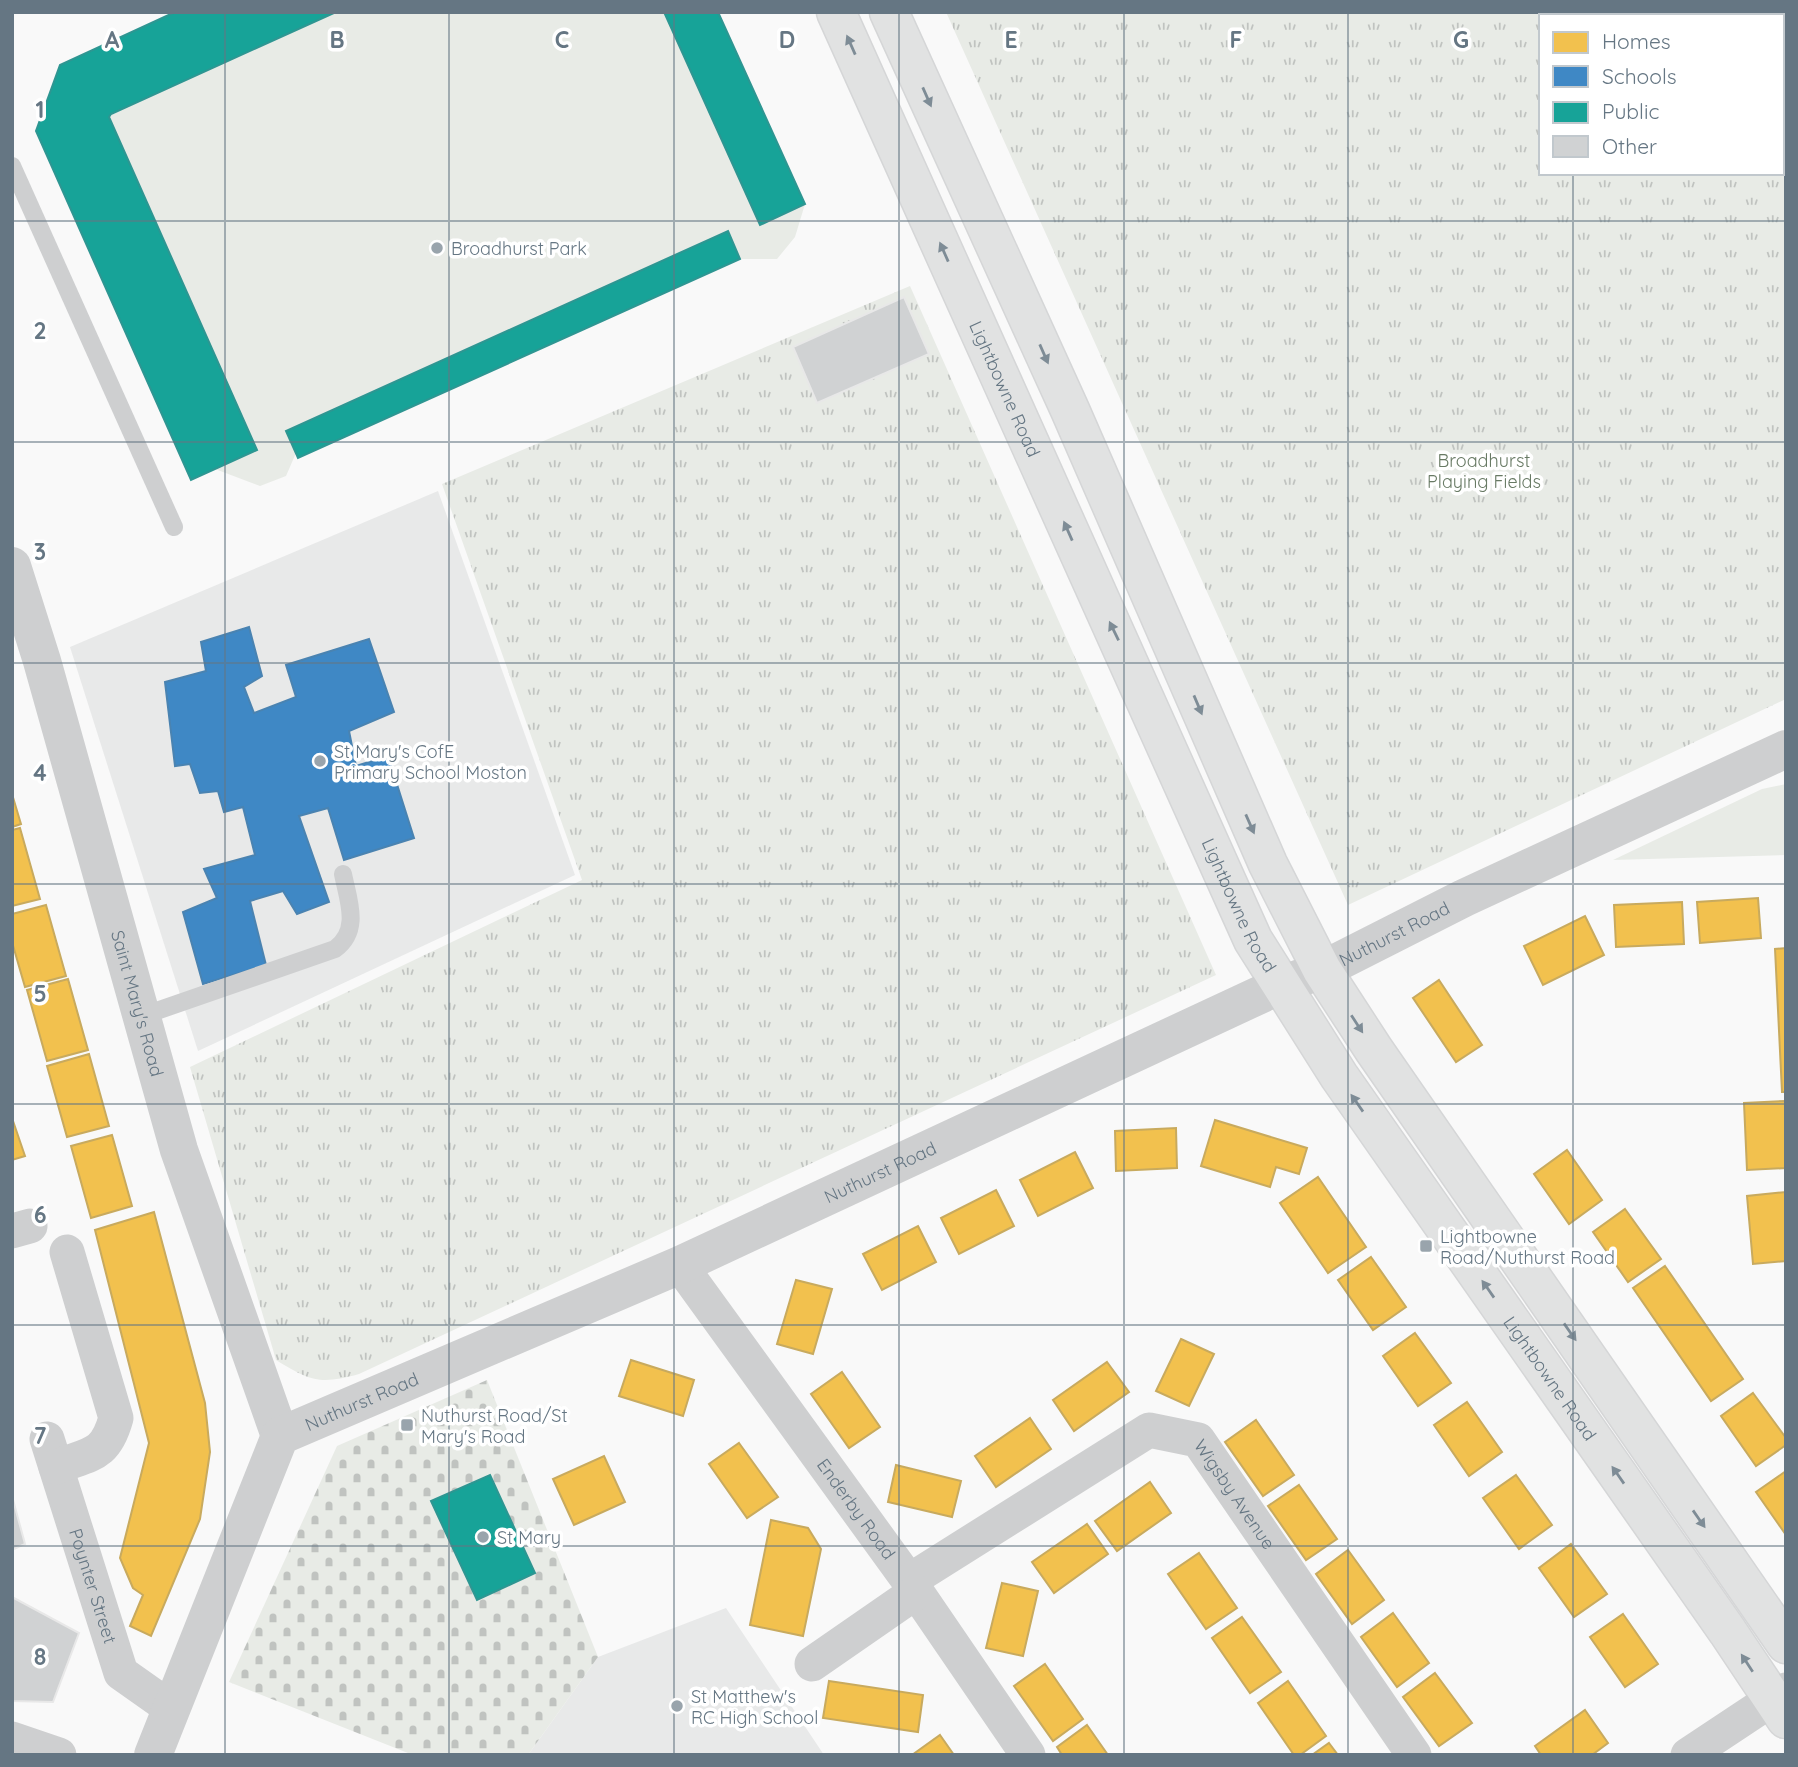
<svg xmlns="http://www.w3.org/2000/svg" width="1798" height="1767" font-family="Quicksand,sans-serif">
<defs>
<pattern id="cemetery-stones" width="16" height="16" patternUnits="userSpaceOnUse" patternTransform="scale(1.75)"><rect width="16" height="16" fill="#e8ebe6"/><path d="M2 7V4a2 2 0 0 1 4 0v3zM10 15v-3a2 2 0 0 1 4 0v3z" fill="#c0c3c0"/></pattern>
<pattern id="park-tufts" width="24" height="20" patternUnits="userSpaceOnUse" patternTransform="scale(1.75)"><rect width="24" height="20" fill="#e8ebe6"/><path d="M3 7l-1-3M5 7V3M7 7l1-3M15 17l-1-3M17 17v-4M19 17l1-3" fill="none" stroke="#c0c3c0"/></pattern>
</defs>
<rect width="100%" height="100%" fill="#f9f9f9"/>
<g fill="#e8e9e9">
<polygon points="438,491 575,875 198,1051 70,647"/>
<polygon points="726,1608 824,1755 528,1755 598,1657"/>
</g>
<g fill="#e8ebe6">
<polygon points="175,12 718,12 805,204 795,237 777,259 740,259 298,458 296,453 286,476 260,486 215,469 36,131 60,65"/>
<polygon points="1786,784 1786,855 1613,860 1762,789"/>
</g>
<polygon fill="url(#cemetery-stones)" points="487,1380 598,1657 528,1755 413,1755 229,1682 337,1446"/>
<g fill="url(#park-tufts)" fill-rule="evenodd">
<path d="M946,12H1786V699L1348,905ZM1541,16H1782V173H1541Z"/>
<path d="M910,286L1216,975L359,1374C320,1385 310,1381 276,1360L190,1067L582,880L442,484Z"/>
</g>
<g fill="#f2c14e" stroke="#c8aa5e" stroke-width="2">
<polygon points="12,794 21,824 12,827"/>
<polygon points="20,828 40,899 12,906 12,830"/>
<polygon points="1758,898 1761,938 1700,943 1697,902"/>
<polygon points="1682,902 1684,944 1616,947 1614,905"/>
<polygon points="46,905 66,976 25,987 12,942 12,914"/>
<polygon points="1585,916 1604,955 1543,985 1524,946"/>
<polygon points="1786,948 1786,1092 1782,1092 1775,949"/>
<polygon points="68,979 88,1050 47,1061 27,990"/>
<polygon points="1439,980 1482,1045 1456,1062 1413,998"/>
<polygon points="89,1054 109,1126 67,1137 47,1066"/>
<polygon points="1785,1101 1786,1168 1747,1170 1744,1103"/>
<polygon points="12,1118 25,1156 12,1160"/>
<polygon points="1215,1120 1307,1148 1299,1174 1276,1167 1270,1187 1201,1166"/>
<polygon points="1176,1128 1177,1168 1116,1171 1115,1131"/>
<polygon points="112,1135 132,1206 91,1218 71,1146"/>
<polygon points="1567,1150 1602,1200 1569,1224 1534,1174"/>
<polygon points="1075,1152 1093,1188 1038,1216 1020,1180"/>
<polygon points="1318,1177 1366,1247 1328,1273 1280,1203"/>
<polygon points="996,1190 1014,1226 959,1254 941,1218"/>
<polygon points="1786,1192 1786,1261 1753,1264 1747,1196"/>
<polygon points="1625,1209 1661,1259 1628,1282 1593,1232"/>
<polygon points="154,1212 205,1403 210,1452 200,1519 151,1636 130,1626 143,1595 133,1588 120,1558 149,1443 95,1230"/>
<polygon points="918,1226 936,1262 882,1290 863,1254"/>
<polygon points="1371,1257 1406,1307 1373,1330 1338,1280"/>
<polygon points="1665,1266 1743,1379 1711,1401 1633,1288"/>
<polygon points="796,1280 832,1289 813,1354 777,1344"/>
<polygon points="1415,1333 1451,1383 1418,1406 1383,1356"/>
<polygon points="1181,1339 1214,1354 1189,1406 1156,1391"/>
<polygon points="631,1360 694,1380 683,1416 619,1396"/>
<polygon points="1107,1362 1129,1392 1074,1431 1053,1400"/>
<polygon points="842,1372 880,1427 849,1448 811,1394"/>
<polygon points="1753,1393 1786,1438 1786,1445 1756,1466 1721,1416"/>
<polygon points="1467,1402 1502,1452 1469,1476 1434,1425"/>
<polygon points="1030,1418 1051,1449 996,1487 975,1456"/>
<polygon points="1256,1420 1294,1475 1263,1496 1225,1442"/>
<polygon points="739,1443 778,1497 747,1518 709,1464"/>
<polygon points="604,1456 625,1502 574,1525 553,1479"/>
<polygon points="896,1465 961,1481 952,1517 888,1502"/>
<polygon points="1786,1471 1786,1535 1756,1492"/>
<polygon points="1516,1475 1552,1525 1519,1549 1483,1498"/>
<polygon points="1150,1482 1171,1513 1117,1551 1095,1521"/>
<polygon points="1299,1485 1337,1539 1306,1560 1268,1506"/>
<polygon points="771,1520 808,1528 821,1549 803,1636 750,1625"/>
<polygon points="1087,1524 1108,1554 1054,1593 1032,1562"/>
<polygon points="1571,1544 1607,1594 1574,1617 1539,1568"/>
<polygon points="1348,1550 1384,1600 1352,1624 1316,1574"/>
<polygon points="1199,1553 1237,1608 1206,1629 1168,1574"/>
<polygon points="1002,1583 1038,1591 1023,1656 986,1648"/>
<polygon points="1393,1613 1429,1663 1397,1687 1361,1637"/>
<polygon points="1623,1614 1658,1664 1625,1687 1590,1637"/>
<polygon points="1242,1617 1281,1672 1250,1693 1212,1638"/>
<polygon points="1045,1664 1083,1719 1053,1741 1014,1686"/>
<polygon points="1435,1673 1472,1723 1439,1746 1403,1697"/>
<polygon points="829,1681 923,1695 918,1732 823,1718"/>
<polygon points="1288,1681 1326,1736 1300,1755 1294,1755 1258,1703"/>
<polygon points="1585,1710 1608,1743 1592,1755 1541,1755 1535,1746"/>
<polygon points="1087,1725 1108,1755 1062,1755 1057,1747"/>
<polygon points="940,1735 954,1755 912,1755"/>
<polygon points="1329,1743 1338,1755 1312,1755"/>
</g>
<polygon fill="#3f88c5" stroke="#4a83b1" stroke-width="2" points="249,627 262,676 244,687 254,713 296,697 286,665 369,639 394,712 349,731 356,766 388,756 414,838 344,860 328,808 299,816 329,902 297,914 283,891 250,901 266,965 203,984 183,912 217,898 204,869 255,855 243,807 224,812 218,791 200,793 190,764 175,766 165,682 206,671 201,642"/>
<g fill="#17a398" stroke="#2e9692" stroke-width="2">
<polygon points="175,12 336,12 111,114 109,117 257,450 191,480 36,131 60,65"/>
<polygon points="664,12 718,12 805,204 760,225"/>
<polygon points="728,231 740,259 298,458 286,431"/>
<polygon points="490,1475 535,1573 477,1600 431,1501"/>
</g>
<g fill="#d0d2d3" stroke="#e8e8e8" stroke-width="2">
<polygon points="904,297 929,354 817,403 793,347"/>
<polygon points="12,1496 25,1544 12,1550"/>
<polygon points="12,1597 79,1633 53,1702 12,1701"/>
</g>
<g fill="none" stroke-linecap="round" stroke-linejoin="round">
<g stroke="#d5d6d7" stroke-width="41">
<g id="secondary">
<path id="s6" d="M836,12L1253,940L1339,1076L1728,1632L1786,1719"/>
<polyline points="889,12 1070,410 1268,864 1322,970 1374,1050 1786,1644"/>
</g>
</g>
<g stroke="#cecfd0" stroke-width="18">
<polyline points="12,166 174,527"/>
<path d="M142,1016L335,949C361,930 348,900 343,874"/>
</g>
<g stroke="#cecfd0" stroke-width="35">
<polyline points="12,1231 30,1226"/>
<path id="s1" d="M680,1265L909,1581L1028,1755"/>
<path id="s2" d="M47,1439L121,1673L172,1709"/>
<path d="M56,1467C91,1453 105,1457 116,1418L67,1252"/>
<path id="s3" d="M909,1581L1149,1430L1198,1440L1414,1755"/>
<polyline points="812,1664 916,1592"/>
<polyline points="12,1739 59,1755"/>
<polyline points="1688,1755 1786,1690"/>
</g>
<g stroke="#cecfd0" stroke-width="38">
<path id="s4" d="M12,566L42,661L179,1150L280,1436"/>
<path id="s5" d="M153,1755L280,1436L680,1265L1281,985L1322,970L1464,898L1786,749"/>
</g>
<use href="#secondary" stroke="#e1e2e2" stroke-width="38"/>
</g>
<defs><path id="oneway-solid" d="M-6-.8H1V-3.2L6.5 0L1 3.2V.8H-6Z" transform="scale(1.75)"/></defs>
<g fill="#7e8c96">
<use href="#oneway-solid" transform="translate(851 45) rotate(-114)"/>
<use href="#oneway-solid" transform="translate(927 97) rotate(66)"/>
<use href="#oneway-solid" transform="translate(944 252) rotate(-114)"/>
<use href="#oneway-solid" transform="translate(1044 354) rotate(66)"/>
<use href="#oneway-solid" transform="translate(1068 531) rotate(-114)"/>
<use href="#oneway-solid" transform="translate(1114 631) rotate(-116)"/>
<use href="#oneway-solid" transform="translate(1198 705) rotate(67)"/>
<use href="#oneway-solid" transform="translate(1250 824) rotate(66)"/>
<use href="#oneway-solid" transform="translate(1357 1024) rotate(57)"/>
<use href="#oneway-solid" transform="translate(1357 1103) rotate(-125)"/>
<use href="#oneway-solid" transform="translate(1488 1289) rotate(-125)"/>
<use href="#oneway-solid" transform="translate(1570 1332) rotate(55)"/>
<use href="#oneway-solid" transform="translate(1618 1475) rotate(-125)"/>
<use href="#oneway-solid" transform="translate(1699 1519) rotate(55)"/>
<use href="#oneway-solid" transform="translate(1747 1663) rotate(-123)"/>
</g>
<path fill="none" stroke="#657683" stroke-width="2" stroke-opacity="0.55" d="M225,12V1755M449,12V1755M674,12V1755M899,12V1755M1124,12V1755M1348,12V1755M1573,12V16M1573,173V1755M12,221H1786M12,442H1786M12,663H1786M12,884H1786M12,1104H1786M12,1325H1786M12,1546H1786"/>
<g fill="#99a4ac" stroke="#fff" stroke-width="2.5">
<circle cx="437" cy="248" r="7"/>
<circle cx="320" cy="761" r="7"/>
<rect x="1419" y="1239" width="14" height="14" rx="3.5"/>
<rect x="400" y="1418" width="14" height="14" rx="3.5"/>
<circle cx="483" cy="1537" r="7"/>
<circle cx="677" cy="1706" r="7"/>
</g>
<g text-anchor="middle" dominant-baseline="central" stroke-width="7" stroke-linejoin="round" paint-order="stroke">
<g font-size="18" fill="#657683" stroke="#fff" text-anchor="start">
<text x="451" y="248">Broadhurst Park</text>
<text x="334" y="751">St Mary's CofE<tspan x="334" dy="21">Primary School Moston</tspan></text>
<text x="1440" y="1236">Lightbowne<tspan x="1440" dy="21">Road/Nuthurst Road</tspan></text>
<text x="421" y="1415">Nuthurst Road/St<tspan x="421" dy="21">Mary's Road</tspan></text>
<text x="497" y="1537">St Mary</text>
<text x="691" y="1696">St Matthew's<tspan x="691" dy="21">RC High School</tspan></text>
</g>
<g font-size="18" fill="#657683" stroke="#fff">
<text stroke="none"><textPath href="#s6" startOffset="413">Lightbowne Road</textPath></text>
<text stroke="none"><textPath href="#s6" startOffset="980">Lightbowne Road</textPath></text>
<text stroke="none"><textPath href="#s5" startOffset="1566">Nuthurst Road</textPath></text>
<text stroke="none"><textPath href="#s4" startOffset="455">Saint Mary's Road</textPath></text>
<text stroke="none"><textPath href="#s5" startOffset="999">Nuthurst Road</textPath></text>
<text stroke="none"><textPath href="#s6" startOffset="1547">Lightbowne Road</textPath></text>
<text stroke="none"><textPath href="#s5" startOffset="432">Nuthurst Road</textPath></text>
<text stroke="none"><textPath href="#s3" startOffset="399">Wigsby Avenue</textPath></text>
<text stroke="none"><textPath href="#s1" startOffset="301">Enderby Road</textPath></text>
<text stroke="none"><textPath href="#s2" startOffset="154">Poynter Street</textPath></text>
</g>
<g font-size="18" fill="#687a64" stroke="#fff">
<text x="1484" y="460">Broadhurst<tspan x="1484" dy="21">Playing Fields</tspan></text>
</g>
</g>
<g font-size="23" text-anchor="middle" font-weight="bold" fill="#657683" stroke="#fff" stroke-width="7" stroke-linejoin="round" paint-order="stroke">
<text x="112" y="48">A</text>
<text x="337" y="48">B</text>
<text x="562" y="48">C</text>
<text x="787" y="48">D</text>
<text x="1011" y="48">E</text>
<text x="1236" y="48">F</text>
<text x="1461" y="48">G</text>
<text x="40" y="118">1</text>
<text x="40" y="339">2</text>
<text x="40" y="560">3</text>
<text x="40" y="781">4</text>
<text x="40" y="1002">5</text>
<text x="40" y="1223">6</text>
<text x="40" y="1444">7</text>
<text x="40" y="1665">8</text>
</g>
<rect width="1798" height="1767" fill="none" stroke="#657683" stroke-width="28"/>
<rect x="1539" y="14" width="245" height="161" fill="#ffffff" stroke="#c1c8cd" stroke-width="2"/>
<rect x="1553" y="32" width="35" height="21" fill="#f2c14e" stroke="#c1c8cd" stroke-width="2"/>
<text x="1602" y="49" font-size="21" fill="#657683">Homes</text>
<rect x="1553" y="66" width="35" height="21" fill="#3f88c5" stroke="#c1c8cd" stroke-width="2"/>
<text x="1602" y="84" font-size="21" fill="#657683">Schools</text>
<rect x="1553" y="102" width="35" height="21" fill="#17a398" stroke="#c1c8cd" stroke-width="2"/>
<text x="1602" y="119" font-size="21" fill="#657683">Public</text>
<rect x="1553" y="136" width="35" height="21" fill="#d0d2d3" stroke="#c1c8cd" stroke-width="2"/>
<text x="1602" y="154" font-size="21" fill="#657683">Other</text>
</svg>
